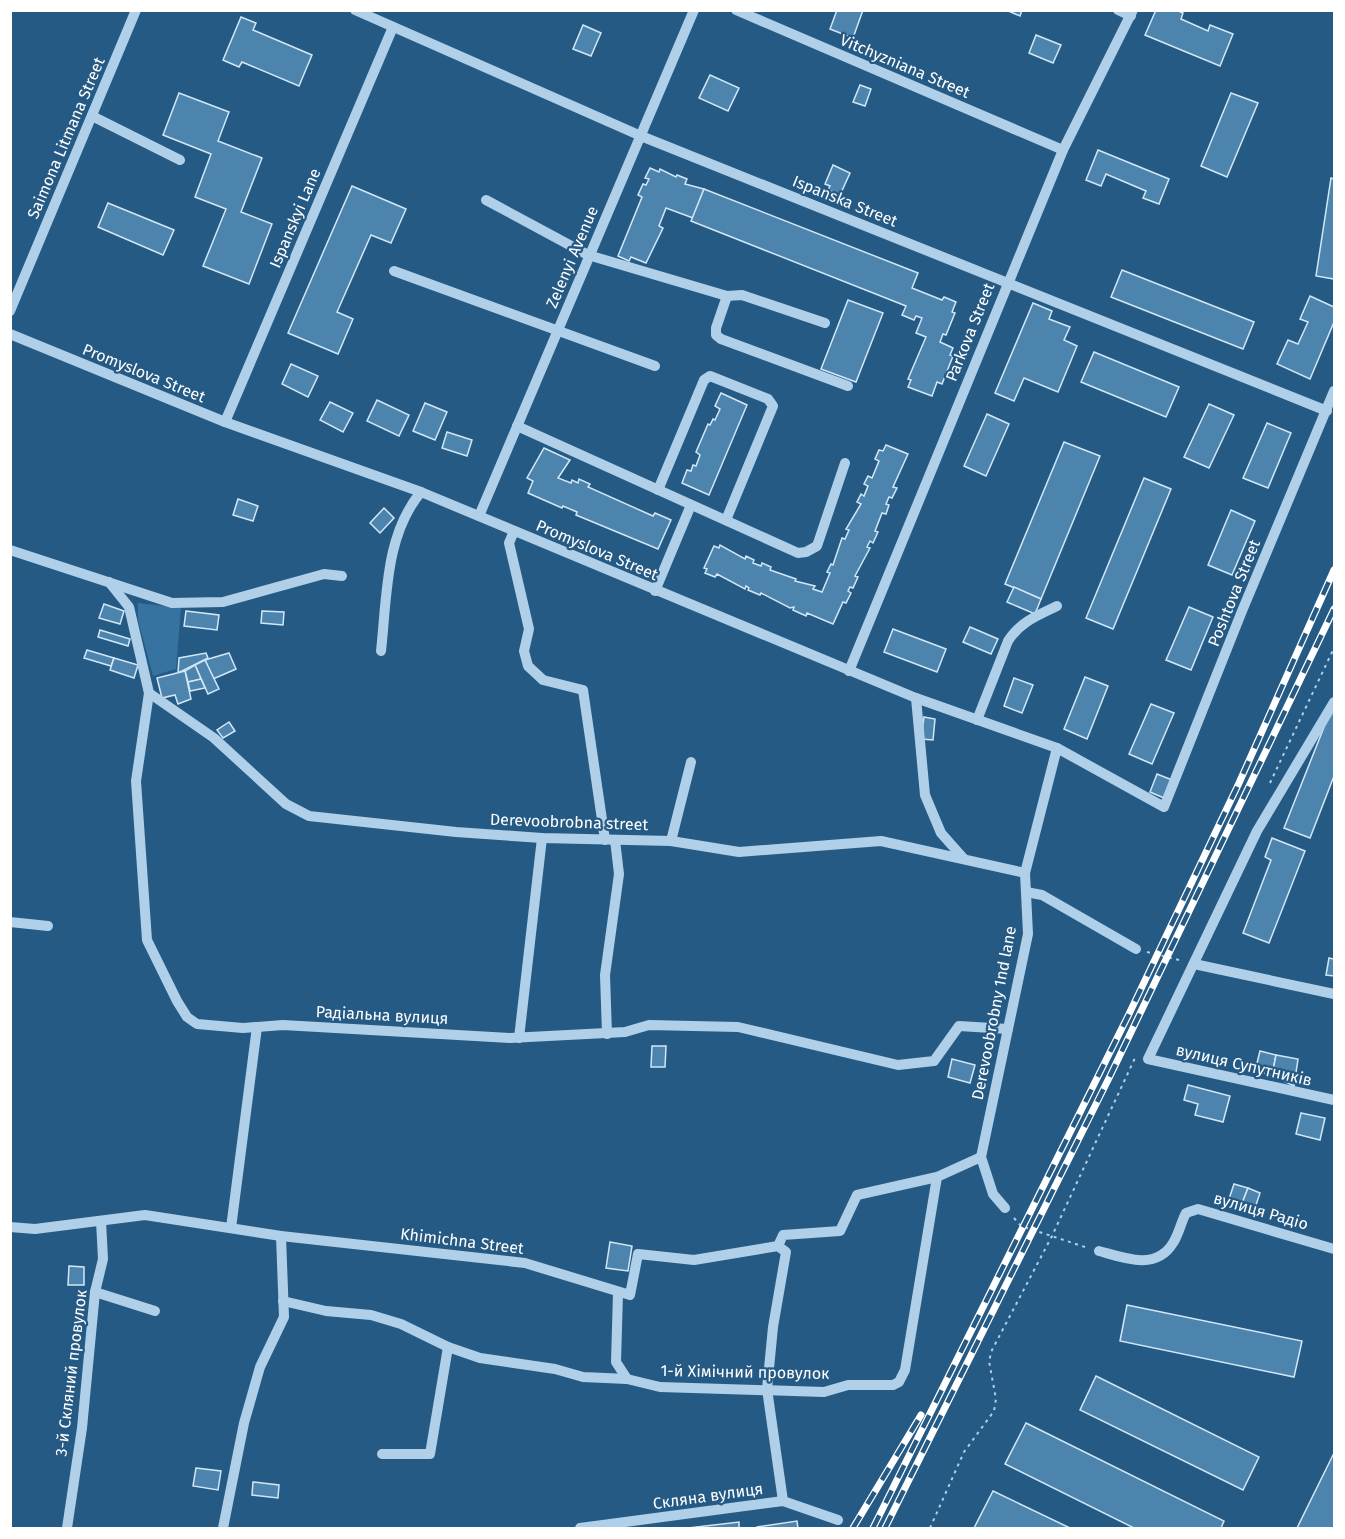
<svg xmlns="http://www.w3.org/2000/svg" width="1345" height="1539" font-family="'Fira Sans',sans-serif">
<rect width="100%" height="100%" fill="#255a85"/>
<polygon fill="#3673a0" points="138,603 181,608 176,669 153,676 138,620"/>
<g fill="#4d84ad" stroke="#d2e7f6" stroke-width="1.5">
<polygon points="837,10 863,10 853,38 830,29"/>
<polygon points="1006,10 1022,10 1020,16"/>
<polygon points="1156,10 1176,10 1183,13 1181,19 1208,31 1210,25 1233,34 1220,66 1145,35"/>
<polygon points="241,17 256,23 253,30 312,55 299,86 242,62 239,67 223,60"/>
<polygon points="583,25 601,33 591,56 573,49"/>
<polygon points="1036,35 1061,45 1053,63 1029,53"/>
<polygon points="710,75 739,88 728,111 699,98"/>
<polygon points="860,85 871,89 865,106 853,102"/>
<polygon points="179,93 229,112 218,141 262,158 241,212 272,224 249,284 203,266 226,209 195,197 211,154 163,135"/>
<polygon points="1231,93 1258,103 1227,177 1201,166"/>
<polygon points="1098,150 1169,179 1159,204 1143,198 1146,191 1106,174 1101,186 1086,180"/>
<polygon points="833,165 850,173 840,195 828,190 830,186 825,184"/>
<polygon points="650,168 659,172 660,169 676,177 677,175 687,179 685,184 704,189 693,218 666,208 659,226 663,228 646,263 631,257 629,261 618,256 642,197 638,195 643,184 646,185 649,179 645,178"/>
<polygon points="1331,178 1334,179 1334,279 1316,276"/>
<polygon points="352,186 406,209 391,243 371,235 337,312 353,319 338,354 288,333"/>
<polygon points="704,189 918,273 912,288 942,300 944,297 956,302 952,312 955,313 946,335 943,334 940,342 953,348 950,355 953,356 942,384 937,382 932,396 908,387 911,380 908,379 926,337 916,333 922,318 916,316 914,320 902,315 906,306 691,221"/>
<polygon points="108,203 174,230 163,255 98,227"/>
<polygon points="1122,270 1254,322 1243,349 1111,297"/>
<polygon points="1310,296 1334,307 1334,322 1310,379 1277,364 1288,340 1298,344 1308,322 1300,319"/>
<polygon points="848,300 883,313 856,382 821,369"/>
<polygon points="1033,303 1052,311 1049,319 1070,327 1064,340 1077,346 1058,392 1024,378 1014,401 995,393"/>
<polygon points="1094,352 1179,387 1166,417 1081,382"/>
<polygon points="291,364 318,376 308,397 282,384"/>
<polygon points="721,393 747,405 709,495 682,483 687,470 691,471 693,465 696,466 700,455 696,452 708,424 710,425 713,419 715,420 720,409 715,406"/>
<polygon points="377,400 409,415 399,436 367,421"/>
<polygon points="330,402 353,413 343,432 320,420"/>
<polygon points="425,403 447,412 435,440 413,431"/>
<polygon points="1209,404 1234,415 1209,468 1184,457"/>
<polygon points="987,414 1009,424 986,476 964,466"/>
<polygon points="1267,423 1291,433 1268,488 1243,478"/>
<polygon points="447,432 472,440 467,456 442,448"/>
<polygon points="1064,442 1100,456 1041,599 1005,584"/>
<polygon points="886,445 908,454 893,487 897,488 892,498 889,497 886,504 889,505 886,514 882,513 875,531 878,532 873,543 870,541 867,547 870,548 855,576 858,577 853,588 850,587 848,591 851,593 846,603 843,602 833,624 807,613 806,616 793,610 794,607 790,608 761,593 760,595 748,590 749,588 746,586 745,589 717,574 715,577 705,573 707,569 704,568 714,546 719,548 720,545 745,559 746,556 754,560 753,563 761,566 762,563 771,567 770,570 796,579 795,581 815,586 813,589 822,592 830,573 827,572 831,564 833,565 842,538 845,539 849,530 846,529 861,504 857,502 861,494 864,496 868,486 864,484 868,476 872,478 879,461 875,459 879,450 883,451"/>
<polygon points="544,448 570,460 558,478 571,483 572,480 578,483 579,479 590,484 588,487 653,516 655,513 671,520 658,549 576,515 577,512 563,506 562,508 528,493 533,481 527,478"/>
<polygon points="1144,478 1171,489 1113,629 1086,618"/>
<polygon points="238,499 258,506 253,521 233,515"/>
<polygon points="384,508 394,518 380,533 370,523"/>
<polygon points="1231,510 1255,521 1232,575 1208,565"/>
<polygon points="1014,587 1041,599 1035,614 1007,602"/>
<polygon points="104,604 124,611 120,624 99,618"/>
<polygon points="1189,607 1213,617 1191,670 1166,660"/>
<polygon points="186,611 219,615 217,630 184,626"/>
<polygon points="262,611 284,612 283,625 261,623"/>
<polygon points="970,627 998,639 991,654 963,642"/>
<polygon points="893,629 946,649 937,672 884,652"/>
<polygon points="100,630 130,639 128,646 98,637"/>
<polygon points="87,650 114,658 111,666 84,658"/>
<polygon points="206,653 208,658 178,673 179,658"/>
<polygon points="229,653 236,669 213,679 205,660"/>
<polygon points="114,658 138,665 134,678 110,670"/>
<polygon points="205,660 219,689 208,694 195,665"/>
<polygon points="195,665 201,679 188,682 185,671"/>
<polygon points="185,671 191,699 178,704 175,695 162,698 157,678"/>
<polygon points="1085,677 1108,686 1087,739 1064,729"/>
<polygon points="1014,678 1033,685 1022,713 1004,706"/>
<polygon points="201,679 205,688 190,691 188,682"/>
<polygon points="1151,704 1174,713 1152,764 1129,754"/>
<polygon points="1332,707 1334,707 1334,776 1310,838 1284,828"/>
<polygon points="924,717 935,719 933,740 921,739"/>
<polygon points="229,722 235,731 223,738 217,730"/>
<polygon points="1157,774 1172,780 1164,798 1150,792"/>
<polygon points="1272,838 1305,851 1269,943 1243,933 1271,860 1265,857"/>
<polygon points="1329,958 1334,959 1334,976 1326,975"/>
<polygon points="652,1046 666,1046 665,1067 651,1067"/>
<polygon points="1260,1051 1276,1055 1272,1075 1255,1071"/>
<polygon points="1276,1055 1298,1059 1294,1086 1272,1075"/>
<polygon points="952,1059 975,1065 970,1083 948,1077"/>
<polygon points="1188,1085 1230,1096 1223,1122 1195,1115 1198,1104 1184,1100"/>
<polygon points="1301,1113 1325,1118 1320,1140 1296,1134"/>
<polygon points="1234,1184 1248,1188 1241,1206 1228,1202"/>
<polygon points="1248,1188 1260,1193 1254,1211 1241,1206"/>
<polygon points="610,1242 632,1246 628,1271 606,1268"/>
<polygon points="69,1266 84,1267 84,1285 68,1285"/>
<polygon points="1127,1305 1302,1341 1294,1377 1120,1341"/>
<polygon points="1096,1376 1259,1457 1243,1490 1080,1410"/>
<polygon points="1026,1423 1224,1521 1221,1528 1134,1528 1005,1464"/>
<polygon points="1334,1453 1334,1528 1297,1528"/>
<polygon points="196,1468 221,1471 218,1490 193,1486"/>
<polygon points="253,1482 279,1485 278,1498 252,1495"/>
<polygon points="993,1491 1070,1528 974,1528"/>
<polygon points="797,1521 798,1528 757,1528 757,1527"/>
<polygon points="739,1522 739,1528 688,1528"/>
</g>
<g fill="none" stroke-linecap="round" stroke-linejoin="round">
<g stroke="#afd0e8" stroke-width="2" stroke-dasharray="3 4.5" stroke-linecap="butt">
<polyline points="1270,783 1334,648"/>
<polyline points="1147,952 1183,961"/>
<polyline points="1014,1218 1021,1226 1088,1248"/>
<polyline points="930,1528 964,1452 994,1411 996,1399 989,1361 992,1350 1052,1236 1135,1058"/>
</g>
<g stroke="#afd0e8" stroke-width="10">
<polyline points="355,10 641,136 1327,411"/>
<polyline points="736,10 1063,150"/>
<polyline points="1118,10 1131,16"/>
<polyline points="92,116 180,160"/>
<polyline points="486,200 588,255 727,296 742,295 825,323"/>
<polyline points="394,271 655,366"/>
<polyline points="727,296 716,328 716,335 721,339 848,386"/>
<polyline points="10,311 136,10"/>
<polyline points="10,334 225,422 421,492 916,698 1057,748 1164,807 1242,611 1334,391"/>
<polyline points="225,422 393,27"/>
<polyline points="517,426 798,553 806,552 817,546 845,463"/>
<polyline points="658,490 704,380 710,376 768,399 773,406 726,520"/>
<polyline points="479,516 694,10"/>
<polyline points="514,531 509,543 529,629 524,651 528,666 543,680 583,690 605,840"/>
<polyline points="10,550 172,603 223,602 324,574 342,576"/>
<polyline points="109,582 129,607 149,693 136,781 147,940 177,1001 187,1017 197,1024 243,1028 283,1025 510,1038 625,1032 649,1025 738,1027 898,1065 934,1061 959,1026 1008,1029"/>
<polyline points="655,591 691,505"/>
<path d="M381,651C387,597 385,535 421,492"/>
<polyline points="849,671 1063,150 1133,10"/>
<polyline points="149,693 214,738 286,804 309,816 456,832 542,838 671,841 739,852 881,841 1025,873"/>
<polyline points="916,698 925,795 941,833 964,859"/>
<polyline points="1334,702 1257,831 1148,1059 1334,1100"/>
<path d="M977,720L1008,641C1020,622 1037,616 1057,606"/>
<polyline points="671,841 691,762"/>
<polyline points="1026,892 1042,895 1136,949"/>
<polyline points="10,922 48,926"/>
<polyline points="1194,964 1334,994"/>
<polyline points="607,1034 605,975 619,874 615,840"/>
<polyline points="519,1038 542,838"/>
<polyline points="1005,1208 993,1194 981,1157 1028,934 1025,873 1057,748"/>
<polyline points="10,1227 35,1229 145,1215 281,1236 525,1263 630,1295 638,1254 694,1260 778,1246 783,1235 840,1231 857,1195 937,1177 981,1157"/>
<polyline points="231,1228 257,1027"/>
<polyline points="778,1246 786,1252 773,1327 767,1389 783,1501"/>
<path d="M1099,1251C1124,1258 1156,1271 1173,1243C1179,1234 1181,1222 1186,1213L1198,1209L1334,1249"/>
<polyline points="95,1292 155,1311"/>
<polyline points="618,1293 616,1362 627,1379"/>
<polyline points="283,1301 326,1311 371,1315 401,1324 448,1347 480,1358 555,1369 583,1377 627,1379 660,1387 824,1392 848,1385 893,1385 899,1382 905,1370 937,1177"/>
<polyline points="382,1454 430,1454 448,1347"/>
<polyline points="67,1528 82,1428 95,1292 103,1259 101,1221"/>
<polyline points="223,1528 244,1423 260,1367 284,1317 281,1236"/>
<polyline points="580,1528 783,1501 838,1520"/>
</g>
<g stroke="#fff" stroke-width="7">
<g id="rail">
<polyline points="853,1528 921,1415"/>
<polyline points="873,1528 1129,1014 1239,783 1334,570"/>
<polyline points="885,1528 1110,1076 1334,609"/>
</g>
</g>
<use href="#rail" stroke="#255a85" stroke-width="4.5" stroke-dasharray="14" stroke-linecap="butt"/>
</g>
<g text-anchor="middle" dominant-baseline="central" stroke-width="4.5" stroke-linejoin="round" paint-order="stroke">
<g font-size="16" fill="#fff" stroke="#255a85">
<text transform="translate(905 66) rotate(23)">Vitchyzniana Street</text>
<text transform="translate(66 138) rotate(-67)">Saimona Litmana Street</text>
<text transform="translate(845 201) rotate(22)">Ispanska Street</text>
<text transform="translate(295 218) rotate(-67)">Ispanskyi Lane</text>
<text transform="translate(572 257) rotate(-67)">Zelenyi Avenue</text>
<text transform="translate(970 332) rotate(-68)">Parkova Street</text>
<text transform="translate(144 373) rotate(22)">Promyslova Street</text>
<text transform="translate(597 550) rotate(23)">Promyslova Street</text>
<text transform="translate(1234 593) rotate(-68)">Poshtova Street</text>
<text transform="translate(569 822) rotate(2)">Derevoobrobna street</text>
<text transform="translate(994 1013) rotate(-79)">Derevoobrobny 1nd lane</text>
<text transform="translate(382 1015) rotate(3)">Радіальна вулиця</text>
<text transform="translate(1244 1065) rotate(13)">вулиця Супутників</text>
<text transform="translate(1261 1211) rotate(16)">вулиця Радіо</text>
<text transform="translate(462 1241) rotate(7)">Khimichna Street</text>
<text transform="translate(745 1372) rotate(1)">1-й Хімічний провулок</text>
<text transform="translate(71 1373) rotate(-83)">3-й Скляний провулок</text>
<text transform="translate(708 1496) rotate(-8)">Скляна вулиця</text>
</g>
</g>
<rect width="1345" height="1539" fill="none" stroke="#ffffff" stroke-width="24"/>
</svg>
